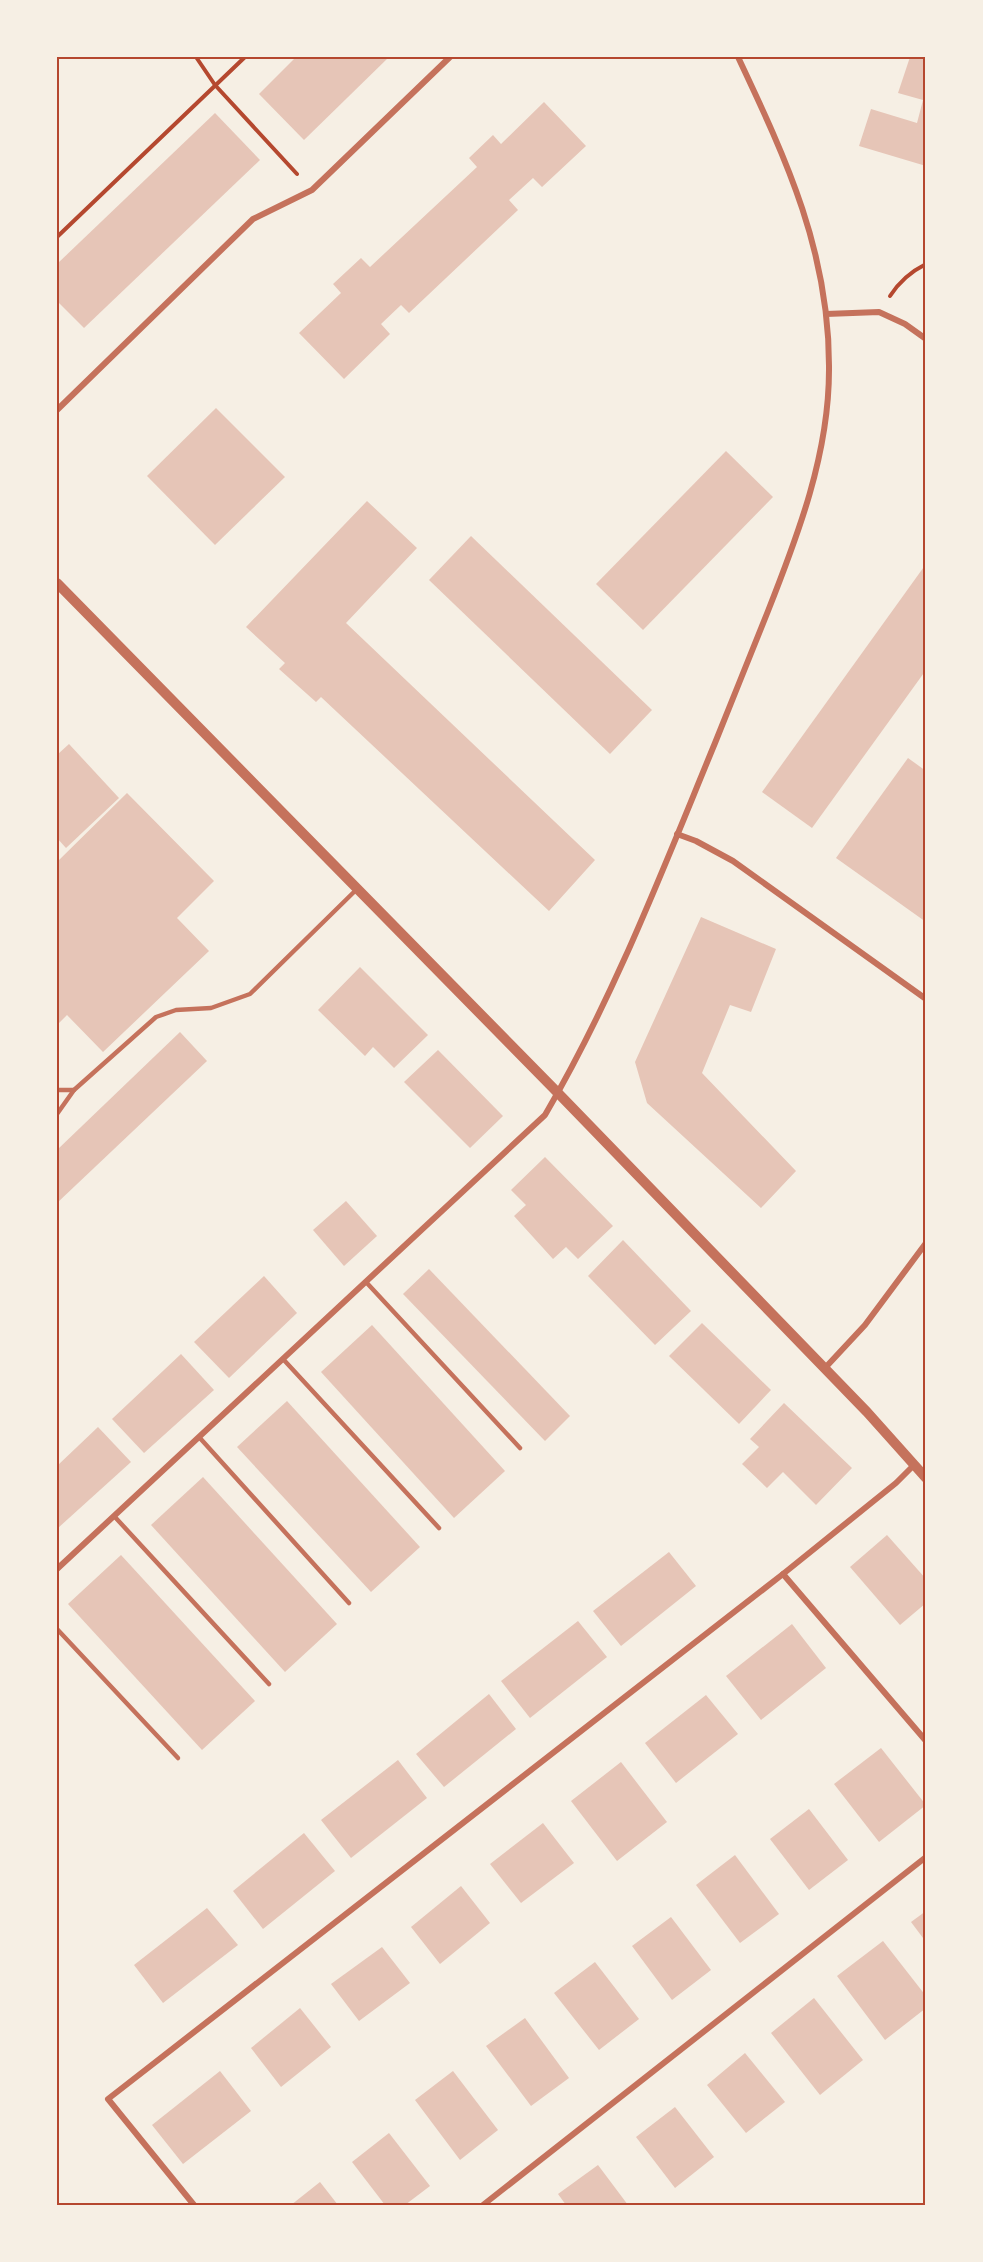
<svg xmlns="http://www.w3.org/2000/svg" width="983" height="2262" font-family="'Source Serif 4',serif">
<rect width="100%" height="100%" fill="#f6efe4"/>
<g fill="#e6c5b7">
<polygon points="296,57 389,57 304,140 259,94"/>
<polygon points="910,57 926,58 926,166 859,146 871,109 917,123 923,100 898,93"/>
<polygon points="544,102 586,146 542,187 533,178 509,200 518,210 409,313 401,305 381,324 390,334 344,379 299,333 341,293 333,284 361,258 370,267 477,167 469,158 493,135 501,144"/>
<polygon points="215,113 260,160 84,328 57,301 57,264"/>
<polygon points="216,408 285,477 215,545 147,476"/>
<polygon points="726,451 773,497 643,630 596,584"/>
<polygon points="367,501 417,548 346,623 595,860 549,911 321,697 316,702 279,669 285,663 246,627"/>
<polygon points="471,536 652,710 610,754 429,580"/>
<polygon points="926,564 926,670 812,828 762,792"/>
<polygon points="69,744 119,798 66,848 57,838 57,755"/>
<polygon points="908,758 926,771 926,922 836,858"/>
<polygon points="127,793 214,881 177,918 209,951 103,1052 67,1015 57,1025 57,862"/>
<polygon points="701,917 776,949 751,1012 730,1005 702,1073 796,1171 761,1208 647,1103 635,1062"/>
<polygon points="360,967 428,1035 394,1068 373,1047 365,1056 318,1010"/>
<polygon points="180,1032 207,1061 57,1203 57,1150"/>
<polygon points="438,1050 503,1116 470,1148 404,1082"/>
<polygon points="545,1157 613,1226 578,1259 566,1247 553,1259 514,1216 526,1205 511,1190"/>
<polygon points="346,1201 377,1236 344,1266 313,1230"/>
<polygon points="623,1240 691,1311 655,1345 588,1276"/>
<polygon points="429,1269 570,1416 545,1441 403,1294"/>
<polygon points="264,1276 297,1313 229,1378 194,1342"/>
<polygon points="702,1323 771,1390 739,1424 669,1356"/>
<polygon points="372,1325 505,1471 454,1518 321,1372"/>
<polygon points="181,1354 214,1390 144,1453 112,1419"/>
<polygon points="287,1401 420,1547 371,1592 237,1447"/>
<polygon points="784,1403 852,1468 816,1505 783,1472 767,1488 742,1464 759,1447 750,1439"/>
<polygon points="98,1427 131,1462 58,1528 57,1466"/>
<polygon points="203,1477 337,1624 285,1672 151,1525"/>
<polygon points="887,1535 926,1579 926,1603 900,1625 850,1567"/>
<polygon points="669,1552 696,1586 621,1646 593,1611"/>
<polygon points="121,1555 255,1701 202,1750 68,1604"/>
<polygon points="578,1621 607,1657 530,1718 501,1681"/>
<polygon points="792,1624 826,1668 761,1720 726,1676"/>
<polygon points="489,1694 516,1729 444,1787 416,1754"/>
<polygon points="706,1695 738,1734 676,1783 645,1743"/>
<polygon points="881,1748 926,1805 879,1842 834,1784"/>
<polygon points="398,1760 427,1798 351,1858 321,1820"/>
<polygon points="621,1762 667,1822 617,1861 571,1801"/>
<polygon points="809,1809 848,1860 809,1890 770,1839"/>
<polygon points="543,1823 574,1863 521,1903 490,1864"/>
<polygon points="304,1833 335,1871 263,1929 233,1891"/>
<polygon points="735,1855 779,1914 740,1943 696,1885"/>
<polygon points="461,1886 490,1923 440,1964 411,1927"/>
<polygon points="207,1908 238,1945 163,2003 134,1965"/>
<polygon points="926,1911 926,1942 911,1922"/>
<polygon points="671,1917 711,1970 672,2000 632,1946"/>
<polygon points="883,1941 926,1996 926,2008 885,2040 837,1976"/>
<polygon points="382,1947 410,1983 359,2021 331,1984"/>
<polygon points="595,1962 639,2019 599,2050 554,1993"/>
<polygon points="814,1998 863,2060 820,2095 771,2033"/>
<polygon points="300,2008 331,2047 281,2087 251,2048"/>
<polygon points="525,2018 569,2078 531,2106 486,2046"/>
<polygon points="745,2053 785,2102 746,2133 707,2085"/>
<polygon points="220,2071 251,2111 183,2164 152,2125"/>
<polygon points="453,2071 498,2130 460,2160 415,2100"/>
<polygon points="675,2107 714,2157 675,2188 636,2137"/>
<polygon points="389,2133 430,2186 405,2205 385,2205 352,2162"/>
<polygon points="598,2165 628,2205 566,2205 558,2194"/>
<polygon points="320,2182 338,2205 291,2205"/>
</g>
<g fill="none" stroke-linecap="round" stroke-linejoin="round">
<g stroke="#b5482f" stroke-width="4">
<polyline points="196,57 215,85 297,174"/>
<polyline points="57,237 245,57"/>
<path d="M890,296C899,282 910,272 926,264"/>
</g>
<g stroke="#c5725c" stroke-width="4.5">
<polyline points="57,1090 74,1090"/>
<polyline points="57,1114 74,1090 156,1017 176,1010 211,1008 250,994 357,889"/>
<polyline points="366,1282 520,1448"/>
<polyline points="283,1359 439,1528"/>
<polyline points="199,1437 349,1603"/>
<polyline points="114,1516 269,1684"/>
<polyline points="57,1629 178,1758"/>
</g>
<g stroke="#c5725c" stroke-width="6">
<polyline points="826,314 879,312 905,324 926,339"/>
<polyline points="57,410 253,219 312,190 450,57"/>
<polyline points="677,834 696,841 733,861 926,999"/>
<polyline points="825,1368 865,1325 926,1243"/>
<path d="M57,1569L545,1115C614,997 663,869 715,743C733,699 750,655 768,611C798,535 829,454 829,370C830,253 787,161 738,57"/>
<polyline points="783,1574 926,1741"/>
<polyline points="194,2205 108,2099 783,1574 896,1483 914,1465"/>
<polyline points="483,2205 926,1857"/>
</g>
<polyline stroke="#c5725c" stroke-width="10" points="57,583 558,1093 867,1412 926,1478"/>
</g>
<rect width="983" height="2262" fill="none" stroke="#f6efe4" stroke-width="117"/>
<rect x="58" y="58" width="866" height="2146" fill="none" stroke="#b5482f" stroke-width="2"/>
</svg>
